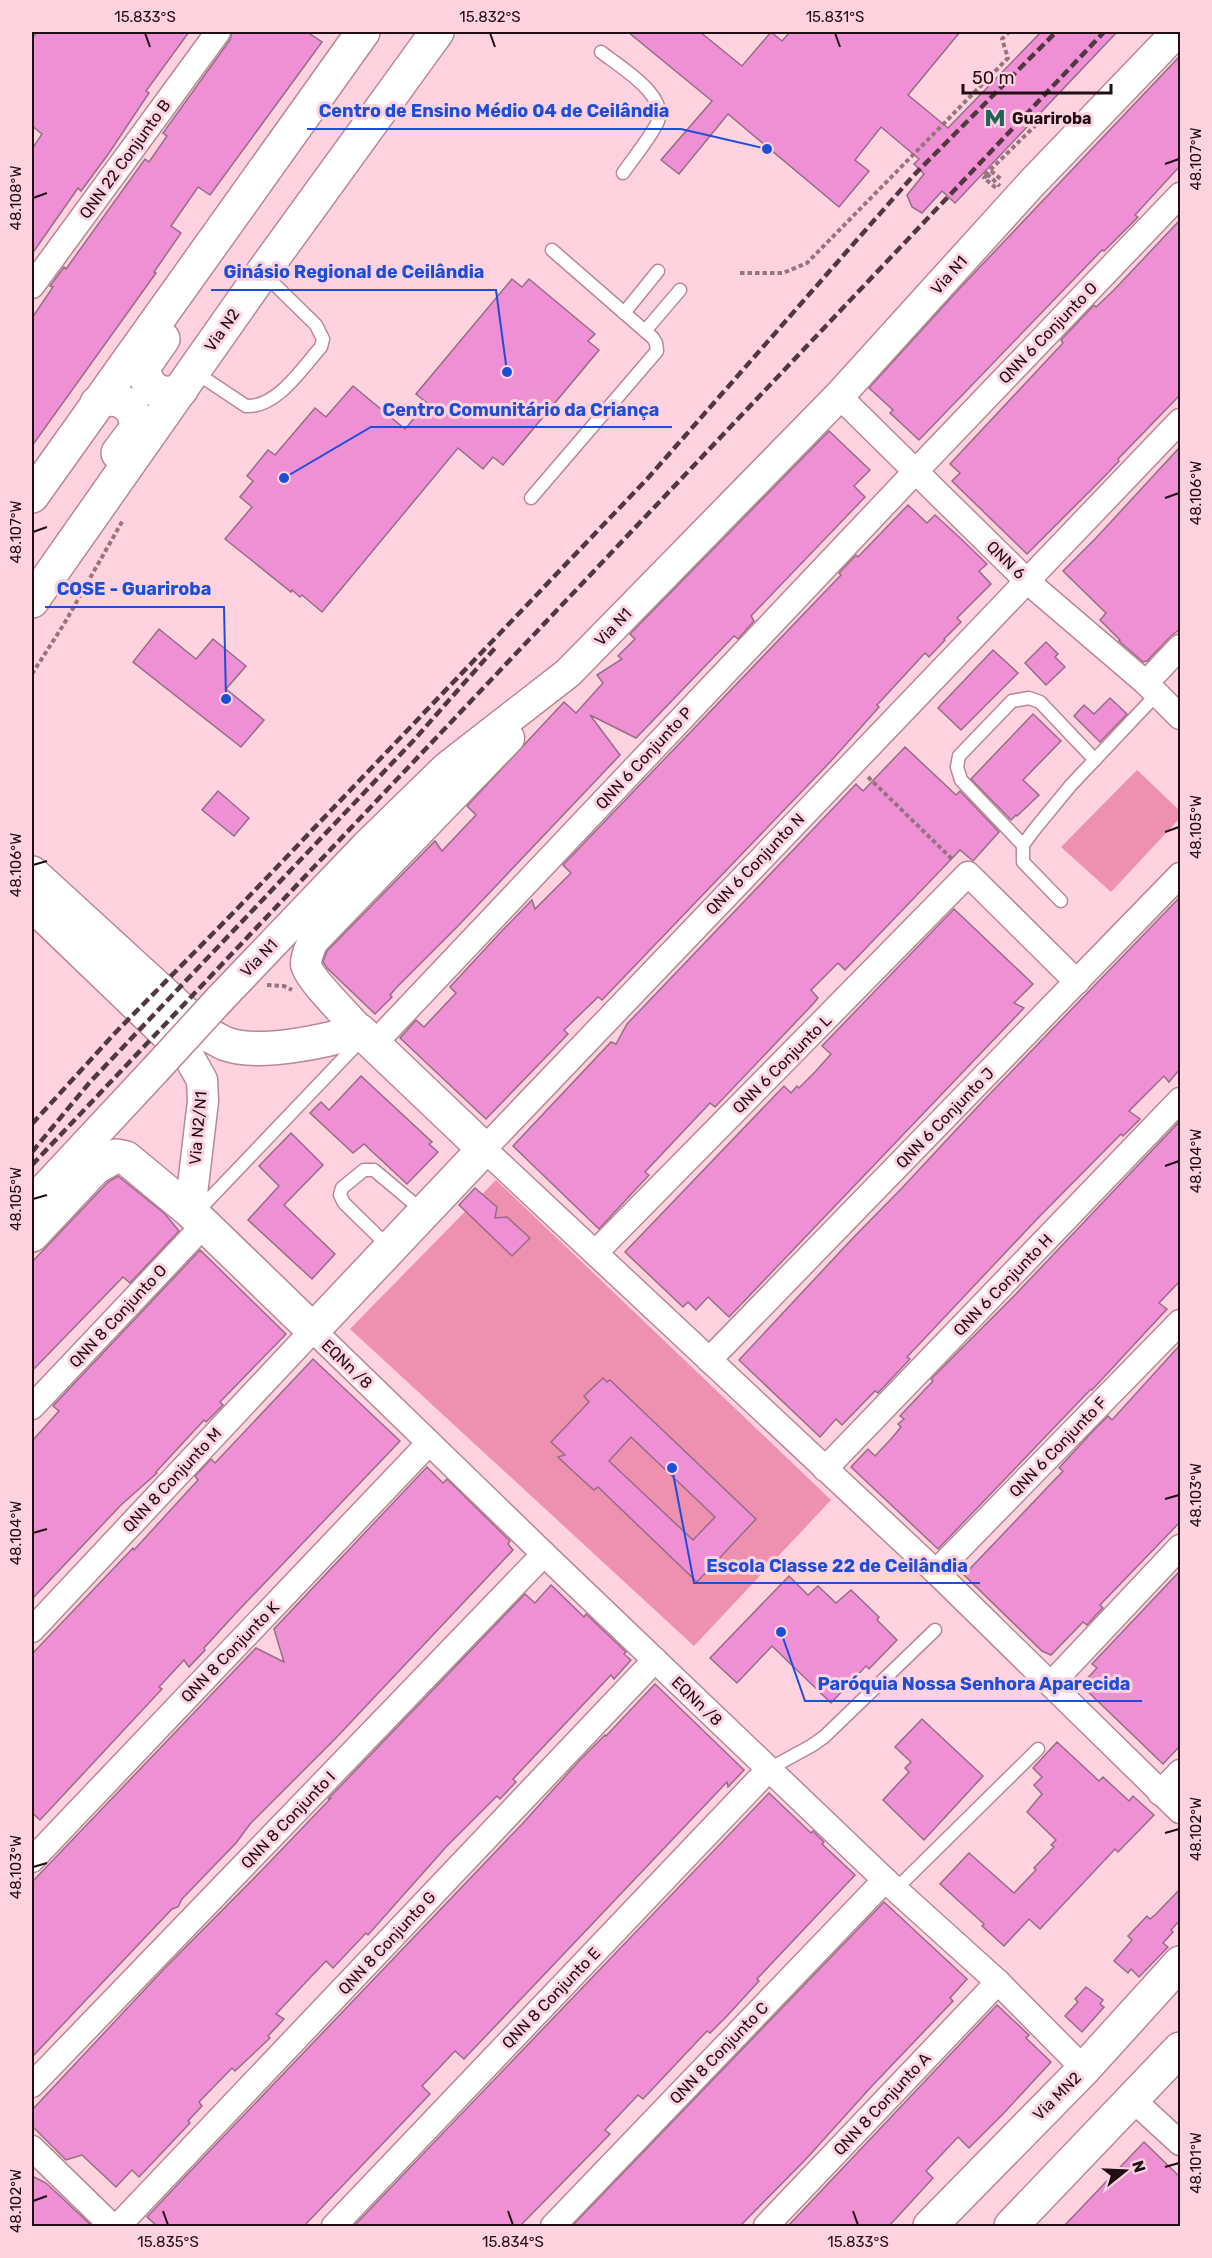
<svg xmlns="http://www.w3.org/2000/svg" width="1212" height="2258" font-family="Rubik,sans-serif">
<rect width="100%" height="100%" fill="#ffd2df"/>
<g fill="#ee90af">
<polygon points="1137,770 1180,811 1180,818 1111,892 1061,847"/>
<polygon points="496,1180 831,1500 694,1646 350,1329"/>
</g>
<g fill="#f090d4" stroke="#966c88" stroke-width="1.5" fill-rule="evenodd">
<polygon points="37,32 189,32 146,91 149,93 109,153 81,191 78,188 32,254 32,149 42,134 32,126 32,39"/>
<polygon points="232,32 307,32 322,42 210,195 198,187 171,226 181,233 154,272 156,273 32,446 32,318 53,287 50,286 64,267 66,269 145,159 149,162 167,136 163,133 230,40"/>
<polygon points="628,32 700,32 742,66 771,32 782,41 790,32 960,32 908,95 948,128 1041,32 1117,32 955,203 942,191 922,213 912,207 907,195 924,174 914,164 919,159 881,127 855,160 869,171 839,207 728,114 679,174 661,160 712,101"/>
<polygon points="1180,56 1180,166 1135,215 1138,217 1104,251 1102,250 919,440 890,413 893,410 869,388 960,288"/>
<polygon points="1180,220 1180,395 1118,459 1119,461 1103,478 1027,554 952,481 960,473 950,464 1063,343 1061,340 1094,305 1096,307 1113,291"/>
<polygon points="512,279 522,287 529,279 595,334 588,341 599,350 503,465 493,457 483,469 458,448 322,612 302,595 300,597 292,590 291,592 225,539 252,507 240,497 253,481 247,476 268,450 275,455 315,408 326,417 353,386 405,429 427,403 416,394"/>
<polygon points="829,431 870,470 854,486 865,497 751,616 754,621 738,639 734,636 636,738 590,715 620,755 457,927 396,988 390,995 392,997 375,1014 327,968 323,962 327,951 435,841 442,851 476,815 467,806 564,702 576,713 603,683 597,675 622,659 618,656 635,639 630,634"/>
<polygon points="1180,447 1180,629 1170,637 1147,661 1143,662 1119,641 1120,640 1100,620 1106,613 1063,571 1096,538"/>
<polygon points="908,505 927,523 935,515 959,537 987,564 979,571 991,584 957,618 961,622 944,639 945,640 929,657 925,653 877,705 879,707 831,761 602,1000 598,997 564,1030 568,1034 486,1119 400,1038 416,1020 424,1027 456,993 450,987 499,934 532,900 535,909 571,873 563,865 841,575 839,573 856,555 858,557"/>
<polygon points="159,629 196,659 213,639 246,666 226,689 264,720 241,747 133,662"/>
<polygon points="1046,642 1058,654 1055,657 1065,667 1046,685 1025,663"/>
<polygon points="993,650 1018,673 961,730 938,708"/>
<polygon points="1110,698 1127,714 1100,742 1074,716 1084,705 1094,714"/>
<polygon points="1033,714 1061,741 1023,780 1039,795 1017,816 1016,815 1011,820 971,779"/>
<polygon points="905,747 956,795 960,791 999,832 973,861 960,850 845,970 838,963 811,990 818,998 813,1004 715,1107 710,1103 645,1172 649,1175 599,1229 513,1146 611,1042 616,1044 627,1024 840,801 856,784 863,791"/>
<polygon points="218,791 249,818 234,836 202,810"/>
<polygon points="1180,897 1180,1069 1169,1082 1164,1076 1129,1111 1140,1119 1123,1136 1121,1134 1037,1219 907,1357 910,1359 878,1393 875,1391 842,1425 836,1419 820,1437 739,1360 852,1239 902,1188 983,1101"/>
<polygon points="954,909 1033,984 1014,1003 1024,1008 729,1317 708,1297 696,1310 688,1302 683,1307 625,1252 784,1086 791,1093 797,1086 799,1088 815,1072 831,1054 822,1046"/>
<polygon points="361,1076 432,1142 429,1144 438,1152 407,1184 364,1144 353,1153 310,1113 321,1102 329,1110"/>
<polygon points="1180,1121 1180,1281 1159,1303 1167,1309 1092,1390 1091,1389 938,1549 851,1467 868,1449 875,1456 891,1439 901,1427 898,1424 904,1419 900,1416 933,1381 931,1379 1015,1295"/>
<polygon points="291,1133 323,1165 284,1205 335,1254 312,1279 248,1220 279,1186 259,1166"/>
<polygon points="118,1176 165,1214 179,1231 130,1283 123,1277 32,1371 32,1262 108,1182"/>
<polygon points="475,1188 497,1207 495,1218 507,1217 530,1238 512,1256 459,1205"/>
<polygon points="200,1250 286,1334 220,1402 223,1405 206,1422 204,1420 156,1472 157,1473 121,1505 32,1599 32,1441 59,1411 53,1406"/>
<polygon points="1180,1345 1180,1522 1100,1605 1103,1608 1096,1615 1087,1625 1083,1622 1051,1655 1042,1651 964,1575 1063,1471 1059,1468 1092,1432 1108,1416 1112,1420"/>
<polygon points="313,1359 400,1441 236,1613 204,1648 205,1650 189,1667 184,1660 159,1687 162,1689 40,1820 32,1813 32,1654 133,1548 134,1550 198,1480 195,1476 211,1459 215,1463"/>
<path d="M603,1378L607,1382L610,1380L756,1519L697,1582L598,1487L594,1490L576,1474L558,1457L565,1455L551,1442L589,1402L584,1396ZM631,1437L715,1517L693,1540L609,1461Z"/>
<polygon points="427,1467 443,1483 447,1479 510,1541 508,1544 513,1550 335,1739 250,1824 236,1843 182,1899 178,1907 172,1909 32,2057 32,1882 256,1648 284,1662 274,1629"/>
<polygon points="1180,1571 1180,1746 1163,1764 1081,1685 1097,1668 1092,1664"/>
<polygon points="789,1576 808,1595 818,1586 836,1603 851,1590 879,1617 877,1620 897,1640 869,1669 866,1666 831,1703 772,1646 737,1683 710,1658"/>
<polygon points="551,1585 584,1617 586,1614 626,1652 624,1654 631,1660 614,1679 611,1675 513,1779 516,1782 500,1799 497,1796 446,1847 368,1935 366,1933 333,1968 326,1961 306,1982 276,2014 284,2019 268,2036 270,2038 235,2071 232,2068 199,2102 202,2106 188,2121 190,2123 139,2177 132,2170 116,2187 82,2155 66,2160 32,2126 32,2110 163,1970 263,1869 331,1798 328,1799 525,1594 535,1603"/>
<polygon points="655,1684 744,1770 728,1787 727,1782 464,2059 455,2051 422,2086 430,2094 304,2226 157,2226 147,2217 180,2182 524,1822 579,1761 605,1735 606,1736"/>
<polygon points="922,1719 983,1776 924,1840 883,1800 909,1772 905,1768 911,1762 895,1747"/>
<polygon points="1057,1742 1099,1781 1103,1777 1129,1801 1133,1796 1154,1815 1118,1852 1115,1849 1040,1929 1029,1919 1004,1946 982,1926 984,1924 940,1884 969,1853 1014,1893 1036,1870 1034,1868 1054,1847 1051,1845 1056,1840 1027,1812 1042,1794 1034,1785 1042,1777 1033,1768"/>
<polygon points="769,1793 811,1833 813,1831 824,1842 822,1844 855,1875 757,1979 759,1981 727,2016 710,2033 707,2031 643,2099 638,2095 605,2130 610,2134 520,2226 354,2226"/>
<polygon points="1180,1889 1180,1920 1171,1930 1173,1932 1163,1943 1168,1947 1139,1977 1131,1969 1128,1973 1114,1961 1132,1940 1128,1936 1147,1916 1150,1919 1156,1914"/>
<polygon points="884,1902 967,1979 950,1998 953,2001 871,2087 807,2158 740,2226 572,2226"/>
<polygon points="1086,1987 1103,2000 1100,2004 1104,2007 1082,2032 1065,2016 1078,2002 1075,1999"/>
<polygon points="997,2005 1029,2035 1026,2038 1051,2062 1003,2114 969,2148 958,2137 926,2171 933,2178 889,2226 788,2226"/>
<polygon points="1144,2142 1180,2177 1180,2226 1064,2226"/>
<polygon points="32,2176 46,2183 92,2226 32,2226"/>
</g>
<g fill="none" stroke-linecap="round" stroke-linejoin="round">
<g stroke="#ba8796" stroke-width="15">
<g id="service">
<path d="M601,52C619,66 668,95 658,121C653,134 632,160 623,173"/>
<polyline points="624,313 658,271"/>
<polyline points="645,331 680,290"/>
<path d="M195,372L246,406C277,408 302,368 321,347L323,339L316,325L263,273"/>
<polyline points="531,498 657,351 656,343 653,338 552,250"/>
<polyline points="1023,845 961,780 957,767 959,756 1012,701 1029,698 1040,702 1095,760"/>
<polyline points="1061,901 1023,862 1023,845 1034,830 1071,785 1157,694"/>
<polyline points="196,1213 362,1039"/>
<polyline points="390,1248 344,1203 340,1195 342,1188 364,1170 374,1170 424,1212"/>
<polyline points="769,1769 811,1746 824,1737 935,1630"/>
<polyline points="896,1889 1038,1749"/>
</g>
</g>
<g stroke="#ba8796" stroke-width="27">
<g id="minor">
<polyline points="32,286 218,32"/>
<polyline points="839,396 1028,582 1146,683 1180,717"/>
<polyline points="1180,421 484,1149 936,1572 1180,1811"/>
<polyline points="1146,683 1180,647"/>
<polyline points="373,1045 915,472 1180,195"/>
<polyline points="595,1253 968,874 1077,982"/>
<polyline points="709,1360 1180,875"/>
<polyline points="32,1407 204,1225"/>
<polyline points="825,1469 1180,1100"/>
<polyline points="936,1572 1180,1322"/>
<polyline points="32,1630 313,1330 544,1554 885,1880 998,1982 1084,2069"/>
<polyline points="1051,1684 1180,1547"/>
<polyline points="1160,1793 1180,1772"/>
<polyline points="32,1860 429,1443"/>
<polyline points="32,2085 544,1554"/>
<polyline points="1132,2099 1180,2143"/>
<polyline points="32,2148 112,2226"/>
<polyline points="118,2226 655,1660"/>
<polyline points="334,2226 769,1769"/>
<polyline points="553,2226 885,1880"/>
<polyline points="766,2226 998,1982"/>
</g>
</g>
<g stroke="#ba8796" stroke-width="33">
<g id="tertiary">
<polyline points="32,906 189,1057 202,1080 203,1101 190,1211"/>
<polyline points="219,1000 367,845 447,767 568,673 839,396 1032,183 1177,32"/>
<path d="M360,1031C350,1019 307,977 306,964C306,955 310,948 313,941L509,738"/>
<polyline points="32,1202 155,1070"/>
</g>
</g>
<g stroke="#ba8796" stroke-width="36">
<g id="secondary">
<path d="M163,339L144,366C144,388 162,399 181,390"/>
<path d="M97,403C117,393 138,405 136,429L118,453"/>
<polyline points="32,496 363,32"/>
<polyline points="32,601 263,272 437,32"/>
<path d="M32,873L210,1036C215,1038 221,1042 226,1044C260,1056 326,1041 360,1031L484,1149L313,1330L190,1211L126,1158L116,1156L96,1167L32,1235"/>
<polyline points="930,2226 1084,2069 1180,1963"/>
<polyline points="1011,2226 1180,2049"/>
</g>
</g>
<g stroke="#96757f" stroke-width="4" stroke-dasharray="4.5 3" stroke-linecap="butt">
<polyline points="991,171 1002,180"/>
<polyline points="987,174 1000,186"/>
<polyline points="985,175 1047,114 1057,124"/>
<polyline points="987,175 984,178 996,188"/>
<polyline points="740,273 783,273 807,263 1008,58 1002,39 1009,32"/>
<polyline points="32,674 64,624 123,520"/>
<polyline points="868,777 953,860"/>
<polyline points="267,985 284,986 292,990"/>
</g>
<use href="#service" stroke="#fff" stroke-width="12"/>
<use href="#minor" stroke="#fff" stroke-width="24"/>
<use href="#tertiary" stroke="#fff" stroke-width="30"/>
<use href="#secondary" stroke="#fff" stroke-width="33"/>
<g stroke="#513840" stroke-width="4.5" stroke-dasharray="9 4.5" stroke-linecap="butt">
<polyline points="32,1124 115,1033 236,910 648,478 913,176 1056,32"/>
<polyline points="32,1152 90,1082 414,740 495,648"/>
<polyline points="32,1165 1104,32"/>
</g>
<g stroke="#ba8796" stroke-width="33" stroke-linecap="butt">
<polyline id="tertiary-bridge" points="155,1070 219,1000"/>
</g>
<use href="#tertiary-bridge" stroke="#fff" stroke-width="30"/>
</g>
<path fill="none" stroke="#210e14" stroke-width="2" d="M145,33L150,47M490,33L495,47M835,33L840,47M1165,164L1179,159M33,198L47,193M1165,498L1179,493M33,532L47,527M1165,832L1179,827M33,865L47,861M1165,1166L1179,1161M33,1199L47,1195M1165,1499L1179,1495M33,1533L47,1529M1165,1833L1179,1829M33,1867L47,1863M1165,2167L1179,2163M33,2201L47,2196M163,2211L168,2225M508,2211L513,2225M853,2211L858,2225"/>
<defs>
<g id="metro-bare" transform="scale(1.62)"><path d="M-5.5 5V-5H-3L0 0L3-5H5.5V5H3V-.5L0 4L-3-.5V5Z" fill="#1d6458" stroke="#ffd2df" stroke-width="2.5" paint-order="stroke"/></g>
</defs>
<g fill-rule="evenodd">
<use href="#metro-bare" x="995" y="118"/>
</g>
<g text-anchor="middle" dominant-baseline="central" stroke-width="6" stroke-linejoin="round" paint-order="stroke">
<g font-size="16" font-weight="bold" fill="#210e14" stroke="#ffd2df" text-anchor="start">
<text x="1012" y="118">Guariroba</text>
</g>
<g font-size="16" fill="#210e14" stroke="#ffd2df">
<text transform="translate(125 159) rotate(-54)">QNN 22 Conjunto B</text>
<text transform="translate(949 275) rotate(-48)">Via N1</text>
<text transform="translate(222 330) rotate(-55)">Via N2</text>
<text transform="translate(1048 333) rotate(-46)">QNN 6 Conjunto O</text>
<text transform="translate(1006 560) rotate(44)">QNN 6</text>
<text transform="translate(613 627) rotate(-46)">Via N1</text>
<text transform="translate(644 758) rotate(-47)">QNN 6 Conjunto P</text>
<text transform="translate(755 864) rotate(-46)">QNN 6 Conjunto N</text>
<text transform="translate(259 958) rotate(-46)">Via N1</text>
<text transform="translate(782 1064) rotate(-45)">QNN 6 Conjunto L</text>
<text transform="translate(945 1118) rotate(-46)">QNN 6 Conjunto J</text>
<text transform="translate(198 1128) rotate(-85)">Via N2/N1</text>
<text transform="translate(1003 1285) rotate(-46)">QNN 6 Conjunto H</text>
<text transform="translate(118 1316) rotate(-47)">QNN 8 Conjunto O</text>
<text transform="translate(347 1364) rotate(44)">EQNn /8</text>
<text transform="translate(1058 1447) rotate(-46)">QNN 6 Conjunto F</text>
<text transform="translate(172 1480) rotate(-47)">QNN 8 Conjunto M</text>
<text transform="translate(230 1652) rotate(-46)">QNN 8 Conjunto K</text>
<text transform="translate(697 1701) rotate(44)">EQNn /8</text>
<text transform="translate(288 1820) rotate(-46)">QNN 8 Conjunto I</text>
<text transform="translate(387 1943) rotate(-47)">QNN 8 Conjunto G</text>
<text transform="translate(551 1998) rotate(-46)">QNN 8 Conjunto E</text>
<text transform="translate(719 2053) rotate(-46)">QNN 8 Conjunto C</text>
<text transform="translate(1057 2096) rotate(-45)">Via MN2</text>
<text transform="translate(882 2104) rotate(-47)">QNN 8 Conjunto A</text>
</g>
</g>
<path fill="none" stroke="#1d4ed8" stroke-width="2" d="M767 149L681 129H307M507 372L496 290H211M284 478L371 427H672M226 699L224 607H45M672 1468L694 1583H980M781 1632L805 1701H1142"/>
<g fill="#1d4ed8" stroke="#ffd2df" stroke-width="2">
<circle cx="767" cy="149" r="6"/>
<circle cx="507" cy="372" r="6"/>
<circle cx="284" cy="478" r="6"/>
<circle cx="226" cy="699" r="6"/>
<circle cx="672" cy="1468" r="6"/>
<circle cx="781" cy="1632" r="6"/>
</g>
<g font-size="18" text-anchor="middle" font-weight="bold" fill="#1d4ed8" stroke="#ffd2df" stroke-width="6" stroke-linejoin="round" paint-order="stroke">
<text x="494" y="117">Centro de Ensino Médio 04 de Ceilândia</text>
<text x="354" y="278">Ginásio Regional de Ceilândia</text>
<text x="521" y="416">Centro Comunitário da Criança</text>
<text x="134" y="595">COSE - Guariroba</text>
<text x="837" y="1572">Escola Classe 22 de Ceilândia</text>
<text x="974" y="1690">Paróquia Nossa Senhora Aparecida</text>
</g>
<rect width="1212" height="2258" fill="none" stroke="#ffd2df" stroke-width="66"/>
<g transform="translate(1125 2171) rotate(72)" stroke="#ffd2df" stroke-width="4.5" paint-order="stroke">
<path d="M0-4.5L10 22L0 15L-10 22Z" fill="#210e14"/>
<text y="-9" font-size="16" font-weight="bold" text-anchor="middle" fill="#210e14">N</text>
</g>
<path d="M963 84v9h148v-9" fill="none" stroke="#210e14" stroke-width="3"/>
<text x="972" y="84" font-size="18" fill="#210e14" stroke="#ffd2df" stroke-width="4.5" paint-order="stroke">50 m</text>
<rect x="33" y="33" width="1146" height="2192" fill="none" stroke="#210e14" stroke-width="2"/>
<g font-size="15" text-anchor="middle" fill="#210e14">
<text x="145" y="22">15.833°S</text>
<text x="490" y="22">15.832°S</text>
<text x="835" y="22">15.831°S</text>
<text transform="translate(1196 159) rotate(-90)" y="5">48.107°W</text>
<text transform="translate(16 198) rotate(-90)" y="5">48.108°W</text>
<text transform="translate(1196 493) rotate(-90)" y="5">48.106°W</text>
<text transform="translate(16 532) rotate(-90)" y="5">48.107°W</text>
<text transform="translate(1196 827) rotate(-90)" y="5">48.105°W</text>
<text transform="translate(16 865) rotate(-90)" y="5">48.106°W</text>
<text transform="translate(1196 1161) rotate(-90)" y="5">48.104°W</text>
<text transform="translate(16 1199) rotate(-90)" y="5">48.105°W</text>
<text transform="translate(1196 1495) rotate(-90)" y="5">48.103°W</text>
<text transform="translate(16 1533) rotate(-90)" y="5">48.104°W</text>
<text transform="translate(1196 1829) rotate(-90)" y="5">48.102°W</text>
<text transform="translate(16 1867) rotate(-90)" y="5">48.103°W</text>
<text transform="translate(1196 2163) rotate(-90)" y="5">48.101°W</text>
<text transform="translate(16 2201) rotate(-90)" y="5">48.102°W</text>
<text x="168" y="2247">15.835°S</text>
<text x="513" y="2247">15.834°S</text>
<text x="858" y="2247">15.833°S</text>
</g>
</svg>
